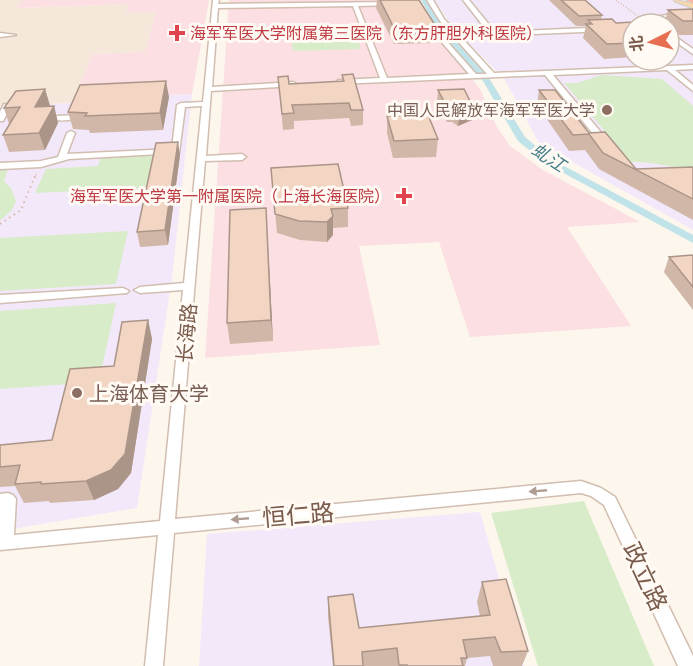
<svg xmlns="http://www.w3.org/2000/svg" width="693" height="666" font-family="'Golos Text','Noto Sans SC',sans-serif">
<rect width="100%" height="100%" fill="#fdf6ec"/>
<polygon fill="#f5e8da" points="0,0 22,0 17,8 130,4 126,13 156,12 145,52 93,54 71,103 0,106"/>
<g fill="#f3e8fa" fill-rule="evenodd">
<path d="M434,0H670L693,8V230L539,143L504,78L454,29ZM633,24H669V60H633Z"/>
<polygon points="192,94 172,278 137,508 0,531 0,106 71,103 73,99"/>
<polygon points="480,512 524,666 199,666 207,534"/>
</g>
<g fill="#fbdfe3">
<polygon points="22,0 209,0 192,94 73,99 93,54 145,52 156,12 126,13 129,4 16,8"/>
<polygon points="229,0 411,0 423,19 480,89 497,127 510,146 543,170 640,222 567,227 631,326 470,337 439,242 359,246 380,345 205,358"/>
</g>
<g fill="#d8ecc9">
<polygon points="353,26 361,49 293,51 289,28"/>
<path d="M602,75L662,79L693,106V169C672,168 652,161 631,162L564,83H577Z"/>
<polygon points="153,154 146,188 35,193 46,169 98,166 101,156"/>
<polygon points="0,169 8,169 4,181 11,188 16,201 12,210 0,221"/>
<polygon points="128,231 116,284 0,291 0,238"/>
<polygon points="116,303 99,382 0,389 0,311"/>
<polygon points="584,501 654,666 538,666 491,513"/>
</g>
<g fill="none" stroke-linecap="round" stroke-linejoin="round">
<polygon fill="#bfe3e8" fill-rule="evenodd" points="421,0 427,0 442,26 489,78 525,137 551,159 693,235 693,243 545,163 518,141 483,81 437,28"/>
<g stroke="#d1beb0" stroke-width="3">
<g id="minor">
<path d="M213,0H219L218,4L395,2L393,5L358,6L387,78L469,74L433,32L436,30L441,34H451L440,21L427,0H433L444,19L458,33L488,32L463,0H469L495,32L633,26V30L461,37L494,73L693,65V69L675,70L693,85V91L667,70L553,75L609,142L610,144L606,147L603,146L545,75L338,84V80H341L380,78L353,6L218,8L212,87L293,82L297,84L293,86L211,91L206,156L242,154L246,157L242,160L205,161L175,519L581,481L601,488L615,497L693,656V666H678L604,505L591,496L581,493L174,533L163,666H145L158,535L0,550V494L8,493L13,495L16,499L14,535L160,521L183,290L140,293L134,290L140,287L184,283L202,106L185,107L179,153L69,159L41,167L0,169V163L41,161L58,157L67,133L71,131L75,133L67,154L172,149L177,105L181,103L203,102ZM454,37L487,74H476L444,38Z"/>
<polygon points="674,13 693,15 693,19 674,17 656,20 659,24 653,24 649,19"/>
<polygon points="669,32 693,49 693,54 669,37"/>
<polygon points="0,33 16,35 0,37"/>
<polygon points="4,104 11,106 3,121 0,121 0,112"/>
<path d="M74,115V119C68,120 58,122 53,118L57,116Z"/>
<polygon points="123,288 129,291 127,293 0,303 0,295"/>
</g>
</g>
<g stroke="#dad1cd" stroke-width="3">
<polygon id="major" points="674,0 693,4 693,8 675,1"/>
</g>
<g stroke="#dad1cd" stroke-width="3">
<polygon id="highway" points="687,0 693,0 693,4"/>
</g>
<g stroke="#d9b8a5" stroke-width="1.5" stroke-dasharray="1 2" stroke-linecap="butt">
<polyline points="616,0 643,20"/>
<polyline points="35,178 37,172"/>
</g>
<polyline stroke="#d9b8a5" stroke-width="2" stroke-dasharray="1.5 4" stroke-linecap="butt" points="0,224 21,210 35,176"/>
<use href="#minor" fill="#fff" fill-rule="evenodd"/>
<use href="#major" fill="#fbd9a5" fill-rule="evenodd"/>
<use href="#highway" fill="#f7b7a3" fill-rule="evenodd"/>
</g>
<g fill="#d1b7a8">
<polygon points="377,0 419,0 437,28 435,43 394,44 376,8"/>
<polygon points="549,0 586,0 586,1 602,15 601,20 616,23 633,24 633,57 604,59 583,38 586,26 576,26"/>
<polygon points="693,9 693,35 679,35 669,28 669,24 664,24 668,10"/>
<polygon points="342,75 363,110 363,125 351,126 349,118 294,121 294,129 283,130 278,77 289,84 342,82"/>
<polygon points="45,89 50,106 54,106 58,123 45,150 9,152 3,135 9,124 4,108"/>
<polygon points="438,90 472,120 458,126 452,122 447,122 437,103"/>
<polygon points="539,90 589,133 636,169 693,167 693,220 599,169 585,150 569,151 537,105"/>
<polygon points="169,97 163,130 90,133 89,130 73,129 68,112"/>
<polygon points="387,116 438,139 436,157 393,158 387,133"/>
<polygon points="180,155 168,245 140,247 137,232"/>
<polygon points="271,168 348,208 348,227 333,228 333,235 327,242 300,240 277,233"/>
<polygon points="267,227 273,341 230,344 227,323"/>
<polygon points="693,256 693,310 664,272 669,257"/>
<polygon points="148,320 152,339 131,473 118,489 94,500 50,503 49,501 24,503 15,486 0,487 0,445 52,440 114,366"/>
<polygon points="482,582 528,651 522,666 493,666 490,656 467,658 465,666 333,666 328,617 328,597 359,628 480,616 477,602"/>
</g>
<g fill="#aa9588">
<polygon points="166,81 169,97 163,130 160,113"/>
<polygon points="45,89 50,106 35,107"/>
<polygon points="54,106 58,123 45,150 39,133"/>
<polygon points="473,107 472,120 458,126 460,113"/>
<polygon points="178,142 180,155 168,245 165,230"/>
<polygon points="266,208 273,341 271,320"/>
<polygon points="333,216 333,235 327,242 327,222"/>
<polygon points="148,320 152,339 131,473 118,489 94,500 86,481"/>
</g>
<g fill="#f3d5c3" stroke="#aa9588" stroke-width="1.5">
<polygon points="380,0 419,0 437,28 395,30"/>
<polygon points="561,0 585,0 602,15 579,16"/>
<polygon points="693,9 693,21 683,21 668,10"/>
<polygon points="612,19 616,23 634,22 637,24 633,24 633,43 607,44 586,24 592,24 588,20"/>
<polygon points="353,74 363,110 351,110 349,103 292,105 294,113 282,114 278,77 288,76 289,84 344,81 342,75"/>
<polygon points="166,81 160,113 85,116 87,113 68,112 80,85"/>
<polygon points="45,89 35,107 54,106 39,133 3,135 20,107 4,108 16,91"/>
<polygon points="464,89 473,107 460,113 453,109 448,109 438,90"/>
<polygon points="539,90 555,90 589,133 605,132 636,169 693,167 693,199 603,153 589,134 573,135"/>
<polygon points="428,115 438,139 394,141 387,116"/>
<polygon points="178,142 165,230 137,232 156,143"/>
<polygon points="338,164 348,208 331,209 333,216 327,222 299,221 275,214 271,168"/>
<polygon points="266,208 271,320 227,323 230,210"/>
<polygon points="692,255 693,256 693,287 669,257"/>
<polygon points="148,320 125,454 111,470 86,481 41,484 41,482 15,484 20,465 0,467 0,445 52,440 70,369 114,366 122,322"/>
<polygon points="506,579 528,651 501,652 495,637 463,640 467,658 461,658 463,666 407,666 407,665 399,665 397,648 362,652 363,666 334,666 328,597 353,594 359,628 490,615 482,582"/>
</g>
<defs><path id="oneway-solid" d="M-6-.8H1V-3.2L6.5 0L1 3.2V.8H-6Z" transform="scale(1.5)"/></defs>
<g fill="#af9d94">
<use href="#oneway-solid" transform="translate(538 491) rotate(175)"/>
<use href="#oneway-solid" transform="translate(240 519) rotate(175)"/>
</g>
<g fill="#e0444e" stroke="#fffaf3" stroke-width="2">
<path d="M174 24h6v6h6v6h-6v6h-6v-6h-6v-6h6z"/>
<path d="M401 187h6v6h6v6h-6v6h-6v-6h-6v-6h6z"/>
</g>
<g fill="#8d6e63" stroke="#fffaf3" stroke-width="2">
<circle cx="607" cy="110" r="6"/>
<circle cx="77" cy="393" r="6"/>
</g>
<g text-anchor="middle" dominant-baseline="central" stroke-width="6" stroke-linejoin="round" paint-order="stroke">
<g font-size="16" fill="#be3a42" stroke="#fffaf3" text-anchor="start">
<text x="190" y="33">海军军医大学附属第三医院（东方肝胆外科医院）</text>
<text x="390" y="196" text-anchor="end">海军军医大学第一附属医院（上海长海医院）</text>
</g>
<g font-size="16" fill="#785e54" stroke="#fffaf3" text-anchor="end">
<text x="595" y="110">中国人民解放军海军军医大学</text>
</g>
<g font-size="18" font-style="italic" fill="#437c86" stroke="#fffaf3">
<text transform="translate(549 157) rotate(33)">虬江</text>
</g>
<g font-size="20" fill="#7a5c4d" stroke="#fffaf3">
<text transform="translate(186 333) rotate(-85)">长海路</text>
</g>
<g font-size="20" fill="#785e54" stroke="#fffaf3" text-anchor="start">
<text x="89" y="393">上海体育大学</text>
</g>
<g font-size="24" fill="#7a5c4d" stroke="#fffaf3">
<text transform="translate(298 514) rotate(-5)">恒仁路</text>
<text transform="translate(646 576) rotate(65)">政立路</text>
</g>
</g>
<g transform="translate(651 42) rotate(264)"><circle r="28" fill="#fffaf3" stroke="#cabbb1" stroke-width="1.5"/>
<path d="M0-4.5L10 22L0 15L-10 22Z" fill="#e76f51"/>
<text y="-9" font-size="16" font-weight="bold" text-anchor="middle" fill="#7a5c4d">北</text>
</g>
</svg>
